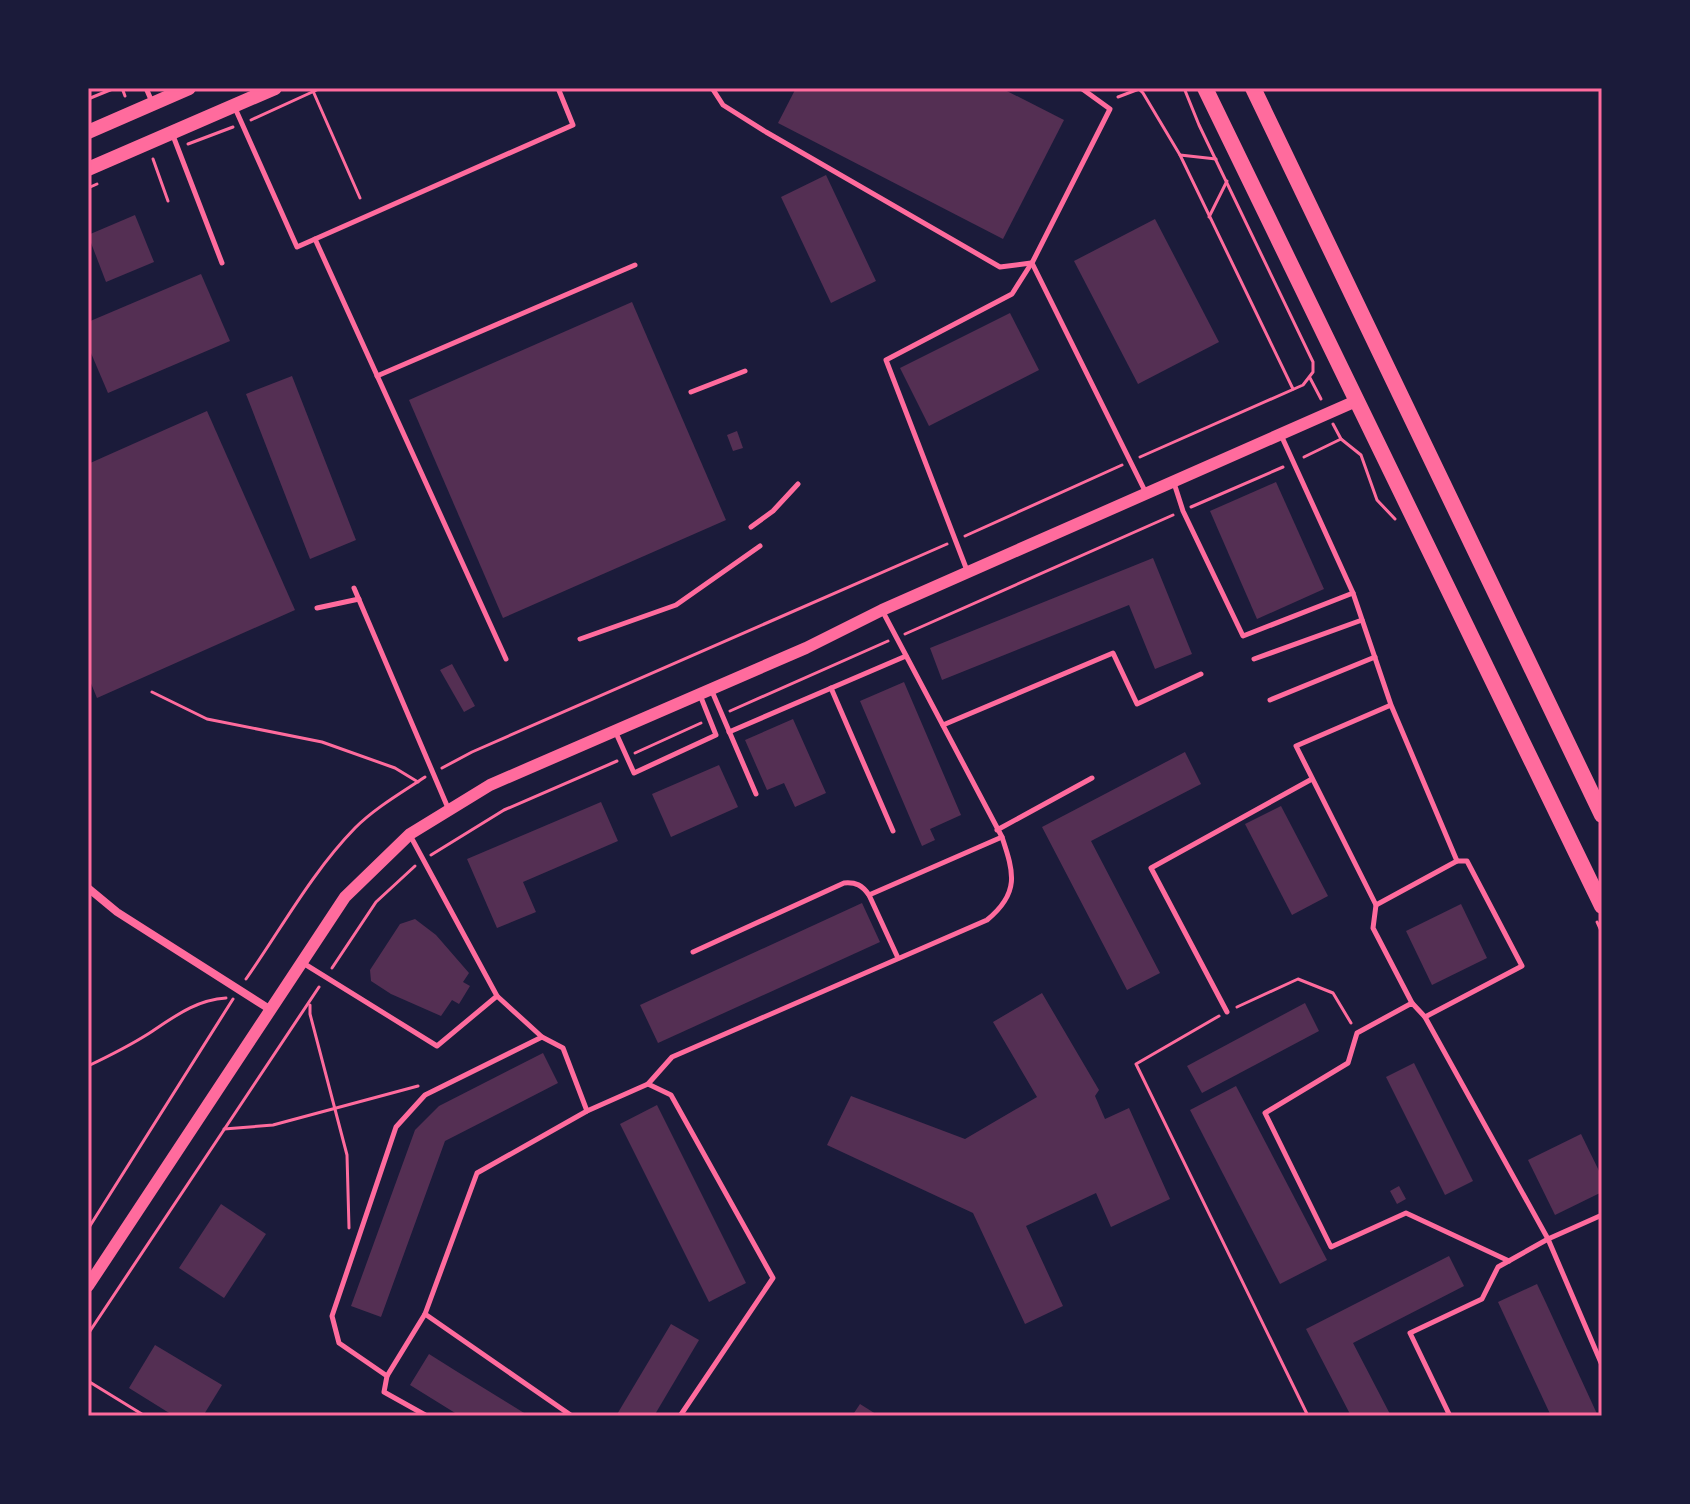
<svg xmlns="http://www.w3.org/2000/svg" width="1690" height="1504" font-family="'Nunito Sans',sans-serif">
<rect width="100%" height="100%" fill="#1b1b3a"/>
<g fill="#542f53">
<polygon points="796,88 1001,88 1064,120 1003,239 778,123"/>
<polygon points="826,175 876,281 831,303 781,197"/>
<polygon points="135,215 154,262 106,282 88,235"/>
<polygon points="1155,219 1219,342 1138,384 1074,261"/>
<polygon points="201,274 230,341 108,393 88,346 88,322"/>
<polygon points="632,302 726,520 503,618 409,400"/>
<polygon points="1010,313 1039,370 929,426 900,368"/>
<polygon points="292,376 356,540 310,559 246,394"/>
<polygon points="207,411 295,610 97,698 88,676 88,464"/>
<polygon points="737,431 743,448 733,451 727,435"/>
<polygon points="1276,482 1324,589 1257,619 1210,511"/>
<polygon points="1153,558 1192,654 1155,669 1129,605 942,680 930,648"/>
<polygon points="452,664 475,706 464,712 440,670"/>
<polygon points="904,682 961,815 930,829 935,840 922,846 860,701"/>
<polygon points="793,719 826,793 795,807 784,783 767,790 745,740"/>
<polygon points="1185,752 1201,784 1091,841 1160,973 1127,990 1042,827"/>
<polygon points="719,765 738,807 671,837 652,794"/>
<polygon points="601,802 618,841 523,882 536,912 497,928 467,859"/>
<polygon points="1281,806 1328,896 1292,915 1245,824"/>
<polygon points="862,903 880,942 658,1043 640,1005"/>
<polygon points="1461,904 1487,958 1432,985 1406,931"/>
<polygon points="415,919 436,935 469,973 463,982 470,986 459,1004 452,1000 441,1016 391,994 371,981 370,970 400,924"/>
<polygon points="1042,993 1099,1090 1095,1096 1105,1119 1129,1108 1170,1199 1111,1227 1096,1193 1026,1226 1063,1306 1025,1324 973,1213 827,1145 851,1096 965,1139 1037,1097 993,1022"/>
<polygon points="1305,1003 1319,1031 1202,1093 1187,1066"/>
<polygon points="543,1053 558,1083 445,1141 381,1317 351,1306 415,1130 439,1106"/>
<polygon points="1414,1063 1473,1181 1445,1195 1386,1077"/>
<polygon points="1236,1086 1327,1260 1280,1284 1190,1110"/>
<polygon points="657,1105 746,1283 709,1302 620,1124"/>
<polygon points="1581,1134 1602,1177 1602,1192 1555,1215 1528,1160"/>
<polygon points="1399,1186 1406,1199 1397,1204 1390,1191"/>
<polygon points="221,1204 266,1234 224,1298 179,1268"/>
<polygon points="1449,1256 1464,1286 1353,1343 1391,1416 1351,1416 1306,1329"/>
<polygon points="1537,1284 1546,1303 1598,1416 1551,1416 1498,1302"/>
<polygon points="671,1324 699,1340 654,1416 616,1416"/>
<polygon points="155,1345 222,1385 203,1416 174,1416 129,1388"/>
<polygon points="429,1354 456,1371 529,1416 460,1416 410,1385"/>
<polygon points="860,1404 879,1416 852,1416"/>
</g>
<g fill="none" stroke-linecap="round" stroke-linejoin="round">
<g stroke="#ff6b9d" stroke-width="3">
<polyline points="122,88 125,96"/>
<polyline points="313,91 360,198"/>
<polyline points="1118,97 1139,89 1143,93 1180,155 1293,389"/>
<polyline points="88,99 115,88"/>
<polyline points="251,120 321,88"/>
<polyline points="188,144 233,127"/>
<polyline points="1180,155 1216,159"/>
<polyline points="153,159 168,201"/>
<polyline points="88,188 97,184"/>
<polyline points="1209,217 1227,181"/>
<polyline points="1310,378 1321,399"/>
<polyline points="1333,424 1341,439 1361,455 1377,500 1395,519"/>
<polyline points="1140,457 1303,385 1313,372 1313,362 1199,125 1184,88"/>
<polyline points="1304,457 1341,439"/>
<polyline points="1191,507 1283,467"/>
<polyline points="965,536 1122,465"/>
<polyline points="905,634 1173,515"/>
<polyline points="152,692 207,719 322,742 395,768 418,782"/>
<polyline points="730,711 888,641"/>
<polyline points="635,753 701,723"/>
<polyline points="442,768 472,752 947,544"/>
<polyline points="431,855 504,810 617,761"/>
<polyline points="1597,922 1602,933"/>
<polyline points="332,968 376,902 415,866"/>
<path d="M246,979C281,929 312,872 355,828C375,808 401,793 425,777"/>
<polyline points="310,1005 310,1014 347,1155 349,1228"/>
<polyline points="1237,1007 1298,979 1333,993 1351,1023"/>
<polyline points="1219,1016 1136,1064 1308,1416"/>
<path d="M88,1066C109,1056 129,1046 148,1034C174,1017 195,1000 226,998"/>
<polyline points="224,1129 273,1125 418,1086"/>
<polyline points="88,1229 233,999"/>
<polyline points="88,1334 319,987"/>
<polyline points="88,1381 145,1416"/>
</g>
<g stroke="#ff6b9d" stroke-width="5">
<polyline points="146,88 152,102"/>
<polyline points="712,88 723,105 766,132 1000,267 1031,263"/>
<polyline points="1081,88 1110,109 1032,263 1145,491"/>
<polyline points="235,108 297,247 573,125 558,88"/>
<polyline points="172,133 222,263"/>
<polyline points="315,239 506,659"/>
<polyline points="377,376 635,265"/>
<polyline points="691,392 745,371"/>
<polyline points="1281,435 1353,593 1391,705 1296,746 1376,905 1457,861 1391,705"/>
<polyline points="1174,483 1183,511 1243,636 1353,593"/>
<polyline points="751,527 773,511 798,484"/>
<polyline points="968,573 886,360 1012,294 1031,264"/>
<polyline points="354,588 448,808"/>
<polyline points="317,608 359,599"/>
<polyline points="580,639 676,605 760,546"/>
<polyline points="1254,659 1362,620"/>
<polyline points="831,688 893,831"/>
<polyline points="711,689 756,794"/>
<polyline points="1270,700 1375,657"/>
<polyline points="943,725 1113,653 1137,704 1201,674"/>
<polyline points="729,732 906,656"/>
<polyline points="616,733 634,773 716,735 700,695"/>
<polyline points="997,830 1092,778"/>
<polyline points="869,895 1002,837"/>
<polyline points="1376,905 1373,928 1412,1003"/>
<path d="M693,952L844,883C856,882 862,885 869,895L898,958"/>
<polyline points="303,963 437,1046 497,996 411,837"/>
<polyline points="497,996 542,1037"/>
<polyline points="1227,1012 1151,868 1312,779"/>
<polyline points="1425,1017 1522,966 1467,861 1457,861"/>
<path d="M648,1084L672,1057L987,920C1020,893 1014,873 1002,837L883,612"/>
<polyline points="1509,1261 1406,1213 1331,1247 1265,1113 1348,1063 1357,1033 1412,1003 1425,1017 1548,1239 1602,1215"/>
<polyline points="425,1314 572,1416"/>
<polyline points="387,1376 339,1343 332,1316 396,1127 425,1095 542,1037 563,1048 587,1111"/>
<polyline points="427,1416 384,1392 387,1376 425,1314 477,1173 587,1111 648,1084 671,1095 773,1278 680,1416"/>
<polyline points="1450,1416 1410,1333 1482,1299 1498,1267 1548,1239 1602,1365"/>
</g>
<polyline stroke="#ff6b9d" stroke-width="8" points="88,888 117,912 271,1010"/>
<polyline stroke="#ff6b9d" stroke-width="12" points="88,1286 345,897 410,834 490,785 806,648 882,610 1356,401"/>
<g stroke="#ff6b9d" stroke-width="14">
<polyline points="88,132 189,88"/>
<polyline points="88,169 275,88"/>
</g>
<g stroke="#ff6b9d" stroke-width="16">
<polyline points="1205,88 1602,906"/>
<polyline points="1253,88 1602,815"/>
</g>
</g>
<rect width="1690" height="1504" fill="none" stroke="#1b1b3a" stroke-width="180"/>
<rect x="90" y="90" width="1510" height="1324" fill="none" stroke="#ff6b9d" stroke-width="3"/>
</svg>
